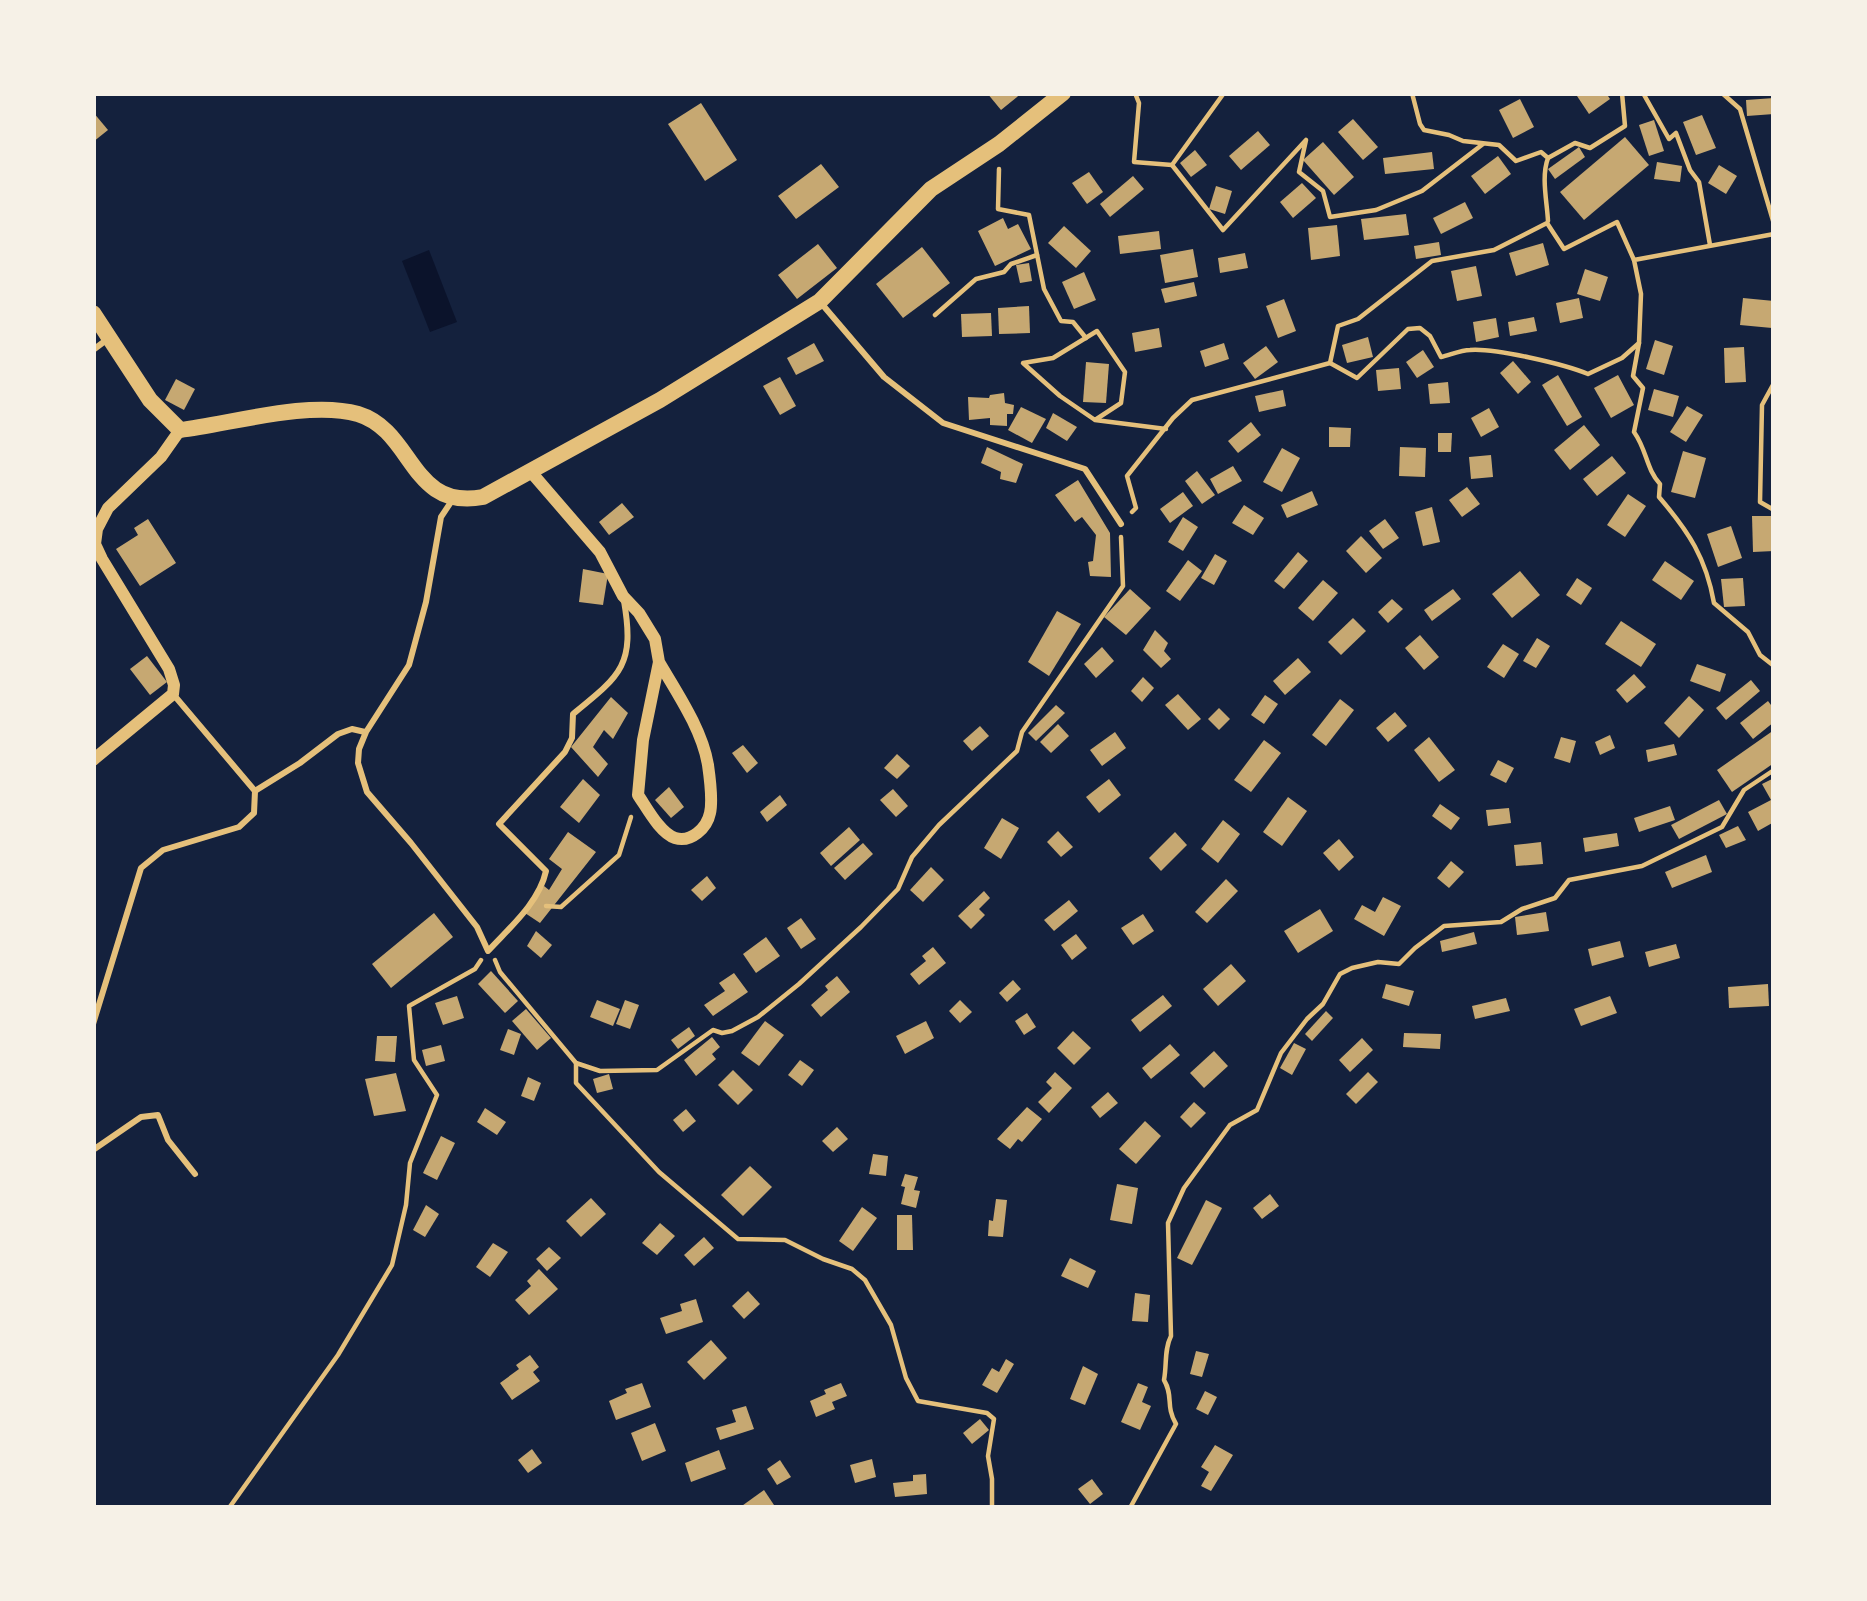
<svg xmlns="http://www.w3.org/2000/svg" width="1867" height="1601" font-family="'Golos Text',sans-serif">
<rect width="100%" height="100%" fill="#14213d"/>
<polygon fill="#0b132b" points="429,250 457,322 430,332 402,261"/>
<g fill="#c6a872">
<polygon points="987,93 1022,93 1001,110"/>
<polygon points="1575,93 1606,93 1610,99 1589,114"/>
<polygon points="1774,98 1774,114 1747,116 1746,100"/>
<polygon points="1520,99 1534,127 1513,138 1499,110"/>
<polygon points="701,103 737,160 705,181 668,124"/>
<polygon points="93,112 108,130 93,142"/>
<polygon points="1702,115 1716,148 1696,155 1683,122"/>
<polygon points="1353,119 1378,147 1363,160 1338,132"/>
<polygon points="1654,120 1664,151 1649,156 1639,125"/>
<polygon points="1258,131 1270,145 1241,170 1229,156"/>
<polygon points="1625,137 1649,165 1584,220 1560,192"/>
<polygon points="1323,142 1354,177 1334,195 1303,160"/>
<polygon points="1579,147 1585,157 1555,179 1548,169"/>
<polygon points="1195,150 1207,165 1191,177 1180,163"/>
<polygon points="1432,152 1434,169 1385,174 1383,158"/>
<polygon points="1498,156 1511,174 1485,194 1471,176"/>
<polygon points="1657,162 1682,166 1680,182 1654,179"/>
<polygon points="821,164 839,187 796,219 778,196"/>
<polygon points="1719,165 1737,176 1726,194 1708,183"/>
<polygon points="1089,172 1103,192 1087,204 1072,183"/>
<polygon points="1133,176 1144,189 1110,217 1100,204"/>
<polygon points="1302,183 1316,198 1293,218 1280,202"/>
<polygon points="1216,186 1232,191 1225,214 1209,209"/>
<polygon points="1465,202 1473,218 1441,234 1433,218"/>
<polygon points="1406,214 1409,235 1364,240 1361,219"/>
<polygon points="1003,218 1008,229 1018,224 1031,249 995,266 978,231"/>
<polygon points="1337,225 1340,256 1311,260 1308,228"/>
<polygon points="1064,226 1091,251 1076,268 1048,243"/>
<polygon points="1159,231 1161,249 1120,254 1118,236"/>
<polygon points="1439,242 1441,255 1416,259 1414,246"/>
<polygon points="1543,243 1549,265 1516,276 1509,253"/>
<polygon points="818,244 837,268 797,299 778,275"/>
<polygon points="922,247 950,283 903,318 876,284"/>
<polygon points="1193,249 1198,277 1165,283 1160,255"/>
<polygon points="1245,253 1248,268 1220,273 1218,258"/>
<polygon points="1029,263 1032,281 1020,283 1016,265"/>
<polygon points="1476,266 1482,296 1457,301 1451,271"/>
<polygon points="1585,269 1608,277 1600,301 1577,294"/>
<polygon points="1084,272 1096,300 1074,309 1062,282"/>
<polygon points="1194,282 1197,296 1165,303 1161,289"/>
<polygon points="1579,298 1583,318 1560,323 1556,303"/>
<polygon points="1743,298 1774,301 1772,328 1740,325"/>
<polygon points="1284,299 1296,331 1278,338 1266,306"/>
<polygon points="1029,306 1030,333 999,334 998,308"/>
<polygon points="991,313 992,336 962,337 961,314"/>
<polygon points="1534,317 1537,331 1510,336 1508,322"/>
<polygon points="1496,318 1499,337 1476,342 1473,322"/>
<polygon points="1159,328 1162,347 1135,352 1132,333"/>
<polygon points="1368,337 1373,357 1347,363 1342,345"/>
<polygon points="1655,340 1673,346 1664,375 1646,369"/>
<polygon points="814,343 824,361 796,375 787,358"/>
<polygon points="1224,343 1229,359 1205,367 1200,351"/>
<polygon points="1266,346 1278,362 1255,379 1243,363"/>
<polygon points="1744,347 1746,382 1725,383 1724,348"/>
<polygon points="1423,350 1434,367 1417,378 1406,362"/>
<polygon points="1513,361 1531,382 1518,394 1500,373"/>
<polygon points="1086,362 1109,364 1106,403 1083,402"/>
<polygon points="1399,368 1401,389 1378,391 1376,370"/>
<polygon points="1558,375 1582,417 1567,426 1542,385"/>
<polygon points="1618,375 1634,405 1611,418 1594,388"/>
<polygon points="780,377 796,406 780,415 763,386"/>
<polygon points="176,379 195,389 184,410 165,400"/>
<polygon points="1448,382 1450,403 1430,404 1428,384"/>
<polygon points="1654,389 1679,396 1673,417 1648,410"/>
<polygon points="1283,390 1286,406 1259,412 1255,396"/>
<polygon points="1004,393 1005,403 1014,405 1013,414 1007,414 1007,426 990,425 990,418 969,420 968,397 989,398 990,395"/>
<polygon points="1687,406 1703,415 1686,442 1670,432"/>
<polygon points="1021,407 1046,419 1032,443 1008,430"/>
<polygon points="1489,408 1499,427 1481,437 1471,418"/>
<polygon points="1053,413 1077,427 1067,441 1046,428"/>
<polygon points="1251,422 1261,435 1238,453 1228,441"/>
<polygon points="1584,425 1600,445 1570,470 1554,450"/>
<polygon points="1329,427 1351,428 1350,447 1329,447"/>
<polygon points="1438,433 1452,433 1451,452 1438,452"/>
<polygon points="987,447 1023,464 1016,483 1000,479 1001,472 981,463"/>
<polygon points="1400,447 1426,448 1425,477 1399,476"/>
<polygon points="1282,448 1300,458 1282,492 1263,482"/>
<polygon points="1683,451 1706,458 1695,498 1671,492"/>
<polygon points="1491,455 1493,477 1471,479 1469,457"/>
<polygon points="1612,456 1626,473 1597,496 1583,479"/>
<polygon points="1233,466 1242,481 1218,494 1210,479"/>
<polygon points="1197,471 1215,495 1202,504 1185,481"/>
<polygon points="1078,480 1110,533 1111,577 1090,576 1088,562 1093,561 1096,535 1082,517 1075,522 1055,495"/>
<polygon points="1467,487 1480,504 1462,517 1449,500"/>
<polygon points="1312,491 1318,505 1287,518 1281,505"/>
<polygon points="1183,492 1193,506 1170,523 1160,509"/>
<polygon points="1628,494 1646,506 1625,537 1607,525"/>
<polygon points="622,503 634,517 609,535 599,522"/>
<polygon points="1244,505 1264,518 1253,535 1232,523"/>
<polygon points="1432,507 1440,542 1423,546 1415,512"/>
<polygon points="1752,516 1773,516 1774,551 1753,552"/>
<polygon points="1183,517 1198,527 1183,551 1168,542"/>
<polygon points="148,519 176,563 140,586 116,549 138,535 134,528"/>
<polygon points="1385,519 1399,538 1383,549 1369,531"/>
<polygon points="1731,526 1742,558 1718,567 1707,534"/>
<polygon points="1361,536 1382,558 1366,573 1346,551"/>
<polygon points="1298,552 1308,561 1284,589 1274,581"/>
<polygon points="1215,554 1227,561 1214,585 1201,578"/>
<polygon points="1188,560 1202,571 1180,601 1166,591"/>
<polygon points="1665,561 1694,581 1681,600 1652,580"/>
<polygon points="583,569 608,574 603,605 579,602"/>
<polygon points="1520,571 1540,595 1512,618 1492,594"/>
<polygon points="1577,578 1592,588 1581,605 1566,595"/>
<polygon points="1743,578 1745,606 1724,607 1721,579"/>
<polygon points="1323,580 1338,593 1313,621 1298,608"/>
<polygon points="1130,589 1151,608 1126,635 1104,617"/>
<polygon points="1453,589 1461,599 1432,621 1424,610"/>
<polygon points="1392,599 1403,609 1388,623 1378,612"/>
<polygon points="1057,611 1081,624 1049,676 1028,662"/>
<polygon points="1353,618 1366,631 1341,655 1328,642"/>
<polygon points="1621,621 1656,644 1641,667 1605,644"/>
<polygon points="1155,630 1168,643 1164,651 1171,659 1161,668 1143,650"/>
<polygon points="1420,635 1439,657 1424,670 1405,648"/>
<polygon points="1537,638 1550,646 1536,668 1523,661"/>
<polygon points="1503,644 1519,654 1504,678 1487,667"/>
<polygon points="1102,647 1114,661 1096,678 1084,664"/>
<polygon points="147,656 167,682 150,695 130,669"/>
<polygon points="1298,658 1311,672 1285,695 1273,681"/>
<polygon points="1697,664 1726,674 1720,692 1690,681"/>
<polygon points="1634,674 1646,687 1627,703 1616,690"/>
<polygon points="1143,677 1154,688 1142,702 1131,691"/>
<polygon points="1751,680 1760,691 1726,720 1716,708"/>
<polygon points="1178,694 1201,719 1188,730 1165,705"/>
<polygon points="1265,695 1278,704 1264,724 1251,715"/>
<polygon points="1689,696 1704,710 1679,738 1664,723"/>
<polygon points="611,697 628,713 613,739 604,730 593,747 608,764 598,777 571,747"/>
<polygon points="1340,699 1354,710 1326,746 1312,735"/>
<polygon points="1768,701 1774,709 1774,722 1753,739 1740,723"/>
<polygon points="1056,705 1065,713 1036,741 1028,733"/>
<polygon points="1219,708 1230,719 1219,730 1208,719"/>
<polygon points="1395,712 1407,726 1388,742 1376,728"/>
<polygon points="1058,724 1069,736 1051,753 1040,742"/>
<polygon points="980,726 989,736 972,751 963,741"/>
<polygon points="1774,730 1774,763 1732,792 1717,770"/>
<polygon points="1115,732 1126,748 1102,766 1090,750"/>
<polygon points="1610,735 1615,748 1600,755 1595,742"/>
<polygon points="1429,737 1455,770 1439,782 1414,750"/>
<polygon points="1561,737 1576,741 1570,763 1554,758"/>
<polygon points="1264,740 1281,753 1251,792 1234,780"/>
<polygon points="1674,744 1677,755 1648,762 1646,750"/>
<polygon points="743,745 758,763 747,773 732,753"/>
<polygon points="897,754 910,766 897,779 884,768"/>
<polygon points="1498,760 1514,768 1506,783 1490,775"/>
<polygon points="1774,778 1774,822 1758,831 1748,812 1771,800 1762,784"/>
<polygon points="583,779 600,795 579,823 560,807"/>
<polygon points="1109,779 1121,795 1099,813 1086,797"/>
<polygon points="669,787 684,807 671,818 655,800"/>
<polygon points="893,789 908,806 896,817 880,800"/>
<polygon points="780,795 787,805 767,822 760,812"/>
<polygon points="1288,797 1307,811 1282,846 1263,832"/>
<polygon points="1719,800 1727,814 1679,839 1671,825"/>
<polygon points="1440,804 1460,818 1451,830 1432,816"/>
<polygon points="1670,806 1675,820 1639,832 1634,818"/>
<polygon points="1509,808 1511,823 1488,826 1486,810"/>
<polygon points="1002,818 1019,828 1001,859 984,848"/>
<polygon points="1223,820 1240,834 1218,863 1201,849"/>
<polygon points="1738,826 1746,840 1726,848 1719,835"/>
<polygon points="849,827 860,840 831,866 820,853"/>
<polygon points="1058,831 1073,847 1061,857 1047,842"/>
<polygon points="568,832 596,852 540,923 525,913 544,886 549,890 562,869 549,859"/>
<polygon points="1175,832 1187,845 1161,871 1149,858"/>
<polygon points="1617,833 1619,846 1585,852 1583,838"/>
<polygon points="1339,839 1354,857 1339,871 1323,853"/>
<polygon points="1541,842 1543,864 1516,866 1514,845"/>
<polygon points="863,843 873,854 845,880 834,868"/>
<polygon points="1706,855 1712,872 1672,888 1665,872"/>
<polygon points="1451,861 1464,872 1449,888 1437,878"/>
<polygon points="931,867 944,880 923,902 910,890"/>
<polygon points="707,876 716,888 702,901 691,890"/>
<polygon points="1226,879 1238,891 1207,923 1195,912"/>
<polygon points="984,891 990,898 979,909 985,915 971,929 958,916"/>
<polygon points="1383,897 1401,906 1384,936 1354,919 1362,905 1375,912"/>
<polygon points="1069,900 1078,911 1054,931 1044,920"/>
<polygon points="1320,909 1333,931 1298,953 1284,931"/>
<polygon points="1546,912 1549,931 1517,935 1515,917"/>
<polygon points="434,913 453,937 391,988 372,964"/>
<polygon points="1143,914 1154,931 1133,945 1121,928"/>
<polygon points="801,918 816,939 801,949 787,928"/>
<polygon points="536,931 552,945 541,958 527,946"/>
<polygon points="1474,932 1477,944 1442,952 1440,941"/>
<polygon points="1076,934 1087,948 1072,960 1061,945"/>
<polygon points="766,937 780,956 756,973 743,954"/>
<polygon points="1620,941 1624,957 1592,966 1588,949"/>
<polygon points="1676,944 1680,958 1649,967 1645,952"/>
<polygon points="933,947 946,963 919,985 910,974 926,961 922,956"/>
<polygon points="1231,964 1246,981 1218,1006 1203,989"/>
<polygon points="491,971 518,1001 505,1013 478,984"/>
<polygon points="734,973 748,992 713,1016 704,1005 725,991 719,983"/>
<polygon points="837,976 850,992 821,1017 811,1005 828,990 825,986"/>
<polygon points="1013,980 1021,989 1007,1002 999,993"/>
<polygon points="1386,984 1414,991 1409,1006 1382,998"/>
<polygon points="1768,984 1769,1006 1729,1008 1728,987"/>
<polygon points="1163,995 1172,1006 1140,1032 1131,1020"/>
<polygon points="457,996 464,1018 443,1025 435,1003"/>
<polygon points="1610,996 1617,1013 1581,1026 1574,1009"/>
<polygon points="1506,998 1510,1011 1475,1019 1472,1006"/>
<polygon points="597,1000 620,1009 613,1026 590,1017"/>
<polygon points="625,1000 639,1005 630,1029 616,1024"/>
<polygon points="960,1000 972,1012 960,1023 949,1011"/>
<polygon points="526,1009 551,1038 537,1050 512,1021"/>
<polygon points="1326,1011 1333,1018 1312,1041 1305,1034"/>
<polygon points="1027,1013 1036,1027 1024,1035 1015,1021"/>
<polygon points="765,1021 784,1035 759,1066 741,1053"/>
<polygon points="926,1021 934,1038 905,1054 896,1036"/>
<polygon points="689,1027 695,1036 678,1049 671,1040"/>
<polygon points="508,1029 521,1034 514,1055 500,1050"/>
<polygon points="1073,1031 1091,1048 1074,1065 1057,1048"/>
<polygon points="1404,1033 1441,1034 1440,1049 1403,1047"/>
<polygon points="377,1036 397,1036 395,1062 375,1061"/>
<polygon points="712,1037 720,1047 712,1054 716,1059 696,1076 684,1060"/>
<polygon points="1362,1038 1373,1050 1350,1072 1339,1060"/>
<polygon points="1294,1043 1306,1049 1292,1075 1280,1068"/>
<polygon points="1170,1044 1180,1055 1151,1079 1142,1068"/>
<polygon points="441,1045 445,1061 426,1066 422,1050"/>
<polygon points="1214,1051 1228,1066 1204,1088 1190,1073"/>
<polygon points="800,1060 814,1070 802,1086 788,1075"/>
<polygon points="733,1070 753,1090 738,1105 718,1085"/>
<polygon points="1055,1072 1072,1088 1049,1113 1038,1102 1052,1088 1046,1082"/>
<polygon points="1368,1072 1378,1082 1356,1104 1346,1094"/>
<polygon points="396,1073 406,1111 374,1116 365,1079"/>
<polygon points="609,1074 613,1089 597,1093 593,1079"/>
<polygon points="528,1077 541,1083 534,1101 521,1096"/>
<polygon points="1108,1092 1118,1103 1100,1118 1091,1107"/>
<polygon points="1194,1102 1206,1113 1191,1128 1180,1117"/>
<polygon points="1027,1107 1042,1119 1022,1142 1018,1139 1010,1149 997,1139"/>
<polygon points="485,1108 506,1122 497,1135 477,1122"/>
<polygon points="686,1109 696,1121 683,1132 673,1120"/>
<polygon points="1145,1121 1161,1136 1136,1164 1119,1149"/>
<polygon points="837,1127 848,1139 833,1152 822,1141"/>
<polygon points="441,1136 455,1143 437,1180 423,1173"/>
<polygon points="873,1154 888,1156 886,1176 869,1174"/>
<polygon points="750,1166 772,1187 743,1216 721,1195"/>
<polygon points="905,1174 918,1177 914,1190 920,1191 916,1208 901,1204 905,1187 901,1186"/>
<polygon points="1117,1184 1138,1188 1132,1224 1110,1220"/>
<polygon points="1270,1194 1279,1206 1262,1219 1253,1208"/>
<polygon points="591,1198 606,1214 581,1237 566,1221"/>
<polygon points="996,1199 1007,1200 1003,1237 988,1236 989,1220 993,1221"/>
<polygon points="1206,1200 1222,1208 1192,1265 1177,1258"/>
<polygon points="426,1205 439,1214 425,1237 413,1230"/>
<polygon points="862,1207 877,1218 853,1251 839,1241"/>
<polygon points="897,1215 912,1215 913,1250 897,1250"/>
<polygon points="660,1223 675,1236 657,1255 642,1243"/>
<polygon points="704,1237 714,1248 694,1266 684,1255"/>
<polygon points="493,1243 508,1252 490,1277 476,1267"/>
<polygon points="549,1247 561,1258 547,1271 536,1259"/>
<polygon points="1070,1258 1096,1271 1088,1288 1061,1276"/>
<polygon points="539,1269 558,1289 529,1315 515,1300 531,1286 527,1281"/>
<polygon points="748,1291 760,1304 744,1319 732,1306"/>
<polygon points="1135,1293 1150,1295 1148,1322 1132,1321"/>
<polygon points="696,1299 703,1322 666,1334 660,1318 682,1311 680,1304"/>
<polygon points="711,1340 727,1358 704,1380 687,1362"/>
<polygon points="1196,1351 1209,1354 1202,1377 1190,1374"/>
<polygon points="530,1355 539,1367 533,1372 540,1381 512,1400 500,1383 519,1369 516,1365"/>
<polygon points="1006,1359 1014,1364 997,1393 982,1385 992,1368 999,1372"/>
<polygon points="1083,1366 1098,1374 1085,1405 1070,1399"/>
<polygon points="642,1383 651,1407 616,1420 609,1401 627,1393 625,1389"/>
<polygon points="841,1383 847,1396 832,1402 835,1409 816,1417 810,1401 826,1394 824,1390"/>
<polygon points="1138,1383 1148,1387 1142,1402 1151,1406 1140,1430 1121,1422"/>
<polygon points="1205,1391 1217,1397 1208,1415 1196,1409"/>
<polygon points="746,1406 754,1429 720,1440 716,1428 736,1422 732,1410"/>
<polygon points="980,1419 989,1430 972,1444 963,1433"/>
<polygon points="655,1423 666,1451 642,1461 631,1433"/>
<polygon points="1215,1445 1233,1455 1211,1491 1201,1486 1209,1472 1201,1467"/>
<polygon points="532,1449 542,1463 528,1473 518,1460"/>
<polygon points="719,1450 726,1469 691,1482 685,1463"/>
<polygon points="872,1459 876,1477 855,1483 850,1465"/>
<polygon points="780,1460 791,1477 777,1485 767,1469"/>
<polygon points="926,1474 927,1494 895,1497 893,1483 913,1481 913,1475"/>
<polygon points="1092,1479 1103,1494 1090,1504 1078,1489"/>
<polygon points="764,1490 774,1505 770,1508 739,1508"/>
</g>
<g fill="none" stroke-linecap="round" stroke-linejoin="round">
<g stroke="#e5c07b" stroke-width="4.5">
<polyline points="1135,93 1139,103 1134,162 1172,165"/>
<polyline points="1224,93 1172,165 1223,230 1306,140 1299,172 1323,191 1330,217 1376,210 1422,191 1483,144"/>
<path d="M1412,93L1420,124L1424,130L1449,135L1463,141L1499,145L1516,161L1541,152L1548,158C1541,177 1547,201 1548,221"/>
<polyline points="1643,93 1669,139 1676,133 1690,170 1699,182 1710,245"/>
<polyline points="1722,93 1740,109 1774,224"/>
<polyline points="1548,158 1575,143 1590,148 1625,126 1622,93"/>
<polyline points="999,169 998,209 1029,215 1044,289 1061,321 1073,322 1086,338"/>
<polyline points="935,315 976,279 1004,272 1011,264 1037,255"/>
<path d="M1639,343L1633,376L1643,388L1634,432C1647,450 1646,469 1660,484L1659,497C1689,532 1706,558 1714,603L1748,632L1760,655L1774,666"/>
<polyline points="1330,363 1338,326 1358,319 1432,261 1494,250 1547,223 1564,249 1617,222 1634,260"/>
<polyline points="1774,383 1762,405 1760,502 1774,510"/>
<polyline points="1095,420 1060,396 1023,363 1053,358 1097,331 1125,372 1121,403 1095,420 1166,429"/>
<path d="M1132,512L1136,508L1127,476L1173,418L1192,400L1330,363L1357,378L1408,329L1420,328L1430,336L1441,357C1450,355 1461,350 1470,350C1495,348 1564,364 1588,374L1622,358L1639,343L1641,294L1634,260L1774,234"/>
<polyline points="1774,568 1774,571"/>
<polyline points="546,906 561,907 619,855 631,817"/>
<polyline points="495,960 500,972 576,1063 576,1083 659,1172 738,1239 785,1240 823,1259 852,1269 865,1280 891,1325 906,1378 918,1401 987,1413 994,1419 988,1456 992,1479 992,1508"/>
<polyline points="576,1063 600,1071 657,1070 713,1030 722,1033 732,1031 758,1017 799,984 861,927 898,889 912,857 939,825 1017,751 1022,732 1123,586 1121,537"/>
<polyline points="229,1508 338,1355 392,1265 406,1205 410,1163 437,1095 414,1060 409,1006 475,969 481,960"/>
<path d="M1130,1508L1176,1424C1165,1405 1174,1397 1164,1380C1167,1364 1164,1350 1171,1336L1168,1223L1184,1188L1230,1125L1257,1110L1281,1053L1307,1019L1323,1004L1340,974L1352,968L1378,962L1399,964L1415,948L1444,926L1501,922L1522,909L1555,898L1569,880L1642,866L1722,827L1744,790L1774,770"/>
</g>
<g stroke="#e5c07b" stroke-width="6">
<polyline points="821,303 884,377 943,423 1085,469 1121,524"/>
<polyline points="93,350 109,338"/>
<path d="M453,499L441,517L426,602L409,665L366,732L359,749L358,763L367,792L411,843L477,927L488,951C509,928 539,903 546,871L499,824L565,752L572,738L573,714C621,675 635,665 624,601"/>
<polyline points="255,791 300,763 338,734 352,729 365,732"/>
<polyline points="93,1024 141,868 163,850 239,827 254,813 255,791 173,694"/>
<polyline points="93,1150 141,1117 158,1115 168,1140 195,1174"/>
</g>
<g stroke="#e5c07b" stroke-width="12">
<path d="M531,472L600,552L623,596L639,613L655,639L659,662L643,740L638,795C647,808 660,833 675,838C691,843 707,828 710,813C713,800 710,779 708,765C702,729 677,693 659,662"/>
<polyline points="93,760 173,694 174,685 169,669 102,559 95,544 97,529 108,508 161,457 180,430"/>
</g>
<path stroke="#e5c07b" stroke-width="16" d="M93,313L150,400L180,430C230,424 309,400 358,414C414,431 410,511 483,497L660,400L820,301L931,189L999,144L1063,93"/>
</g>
<rect width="1867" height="1601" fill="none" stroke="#f6f1e7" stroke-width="192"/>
</svg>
